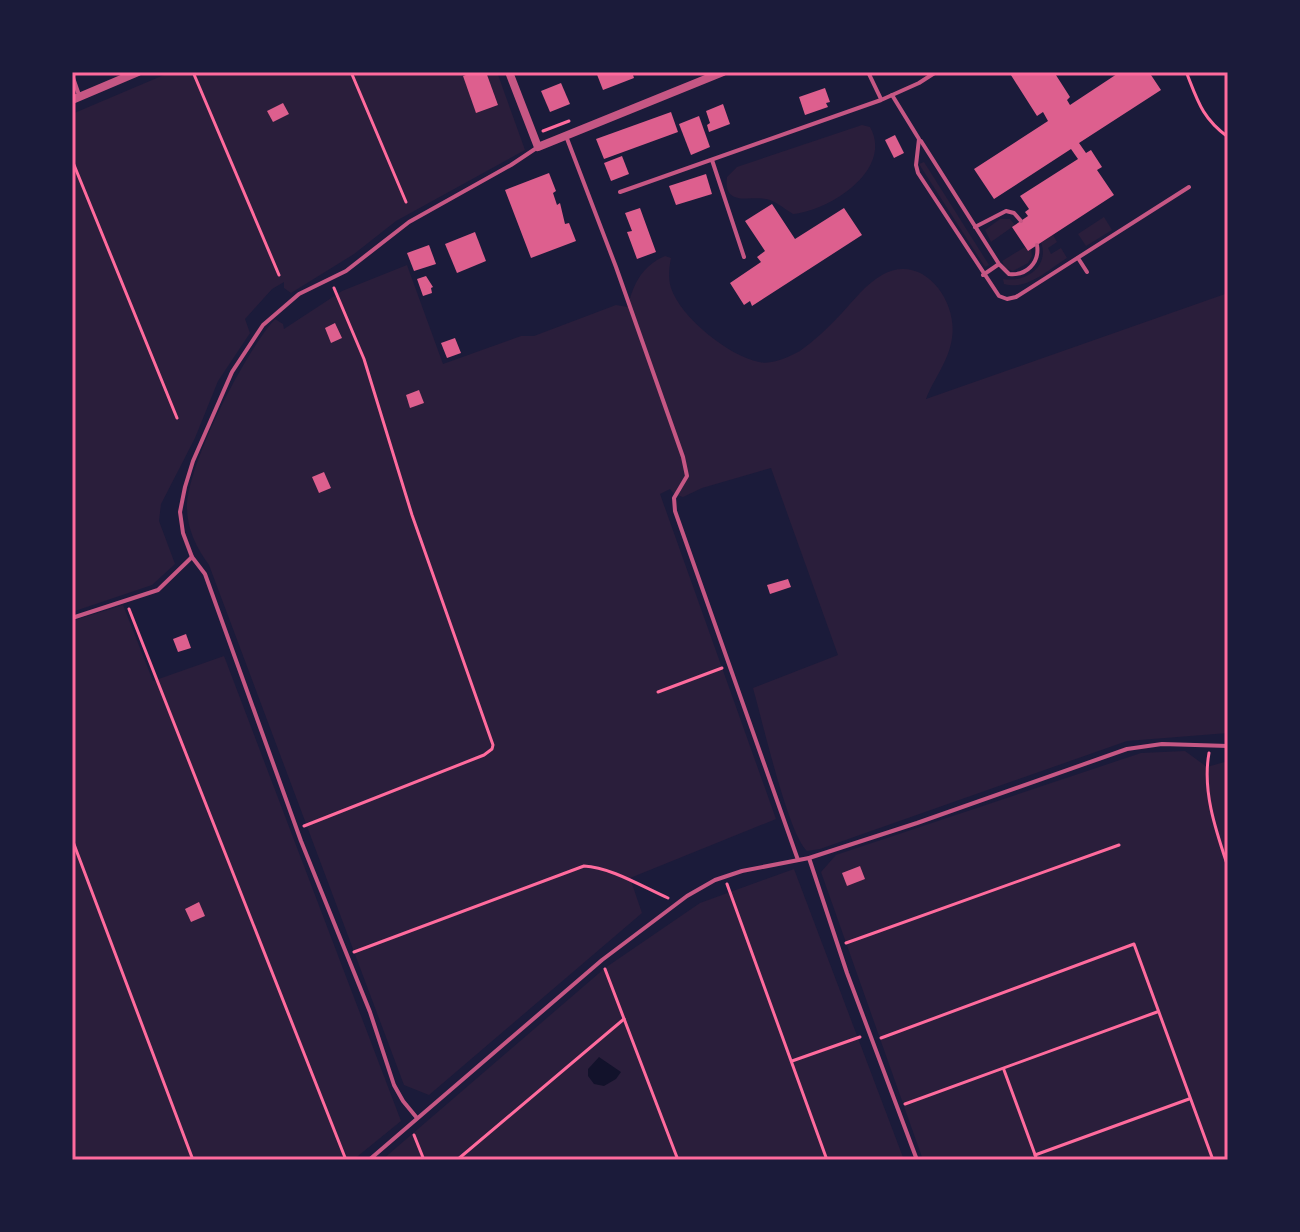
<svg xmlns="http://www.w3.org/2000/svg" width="1300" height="1232" font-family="'Playfair Display',serif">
<rect width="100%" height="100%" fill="#1b1b3a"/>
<g fill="#2a1e3b">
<polygon points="171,72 497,72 525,150 396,221 354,254 291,293 284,288 284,282 272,289 245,319 250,333 218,381 195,438 161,504 159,521 175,564 152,585 72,612 72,114"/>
<path d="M862,125L870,127C894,170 829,211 793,214C785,209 778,203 770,200C753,194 723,209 727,177L737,167Z"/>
<polygon points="924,162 989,265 985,267 919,164"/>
<polygon points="1104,217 1112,230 1086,246 1078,234"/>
<polygon points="1000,219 1010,219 1015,225 991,242 985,230"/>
<path d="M1053,235L1057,242L1048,248L1051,254L1061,248L1067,258C1049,269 1027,291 1004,284L1003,279C1025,283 1050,267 1041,242Z"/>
<polygon points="1025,247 1028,251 1031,249 1032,256 1028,263 1013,271 1005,268 1002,261"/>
<path d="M665,256L671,258C669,268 668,278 671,288C681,318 729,356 759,362C773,365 788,357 800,351C815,340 829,327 842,313C854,300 866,284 882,275C922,252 958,300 952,338C949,361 934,378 926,399L1228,293V733L1127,741L820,849L807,851C788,834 762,719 753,688L838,655L771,468L702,488L683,497L674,494L670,489L660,494L776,819L630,878L642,913L429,1095L404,1085L209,565C197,549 187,529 187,508C187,465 245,352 275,319L283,324L284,329L342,291L407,265L443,364L521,336H534L616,305L628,307C633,284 642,266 665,256Z"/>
<polygon points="123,605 153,681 224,656 401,1121 353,1160 72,1160 72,621"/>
<polygon points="1185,751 1207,767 1228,761 1228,1160 923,1160 821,872 836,855 1141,753"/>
<polygon points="794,869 904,1160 382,1160 605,968 700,903"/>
</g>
<polygon fill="#12122b" points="599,1057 621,1072 616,1079 604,1086 594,1084 588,1076 588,1069"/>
<g fill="#dd5f8e">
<polygon points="474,72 486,72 498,105 476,113 463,76"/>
<polygon points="596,72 632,72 634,78 603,90"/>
<polygon points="1009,72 1054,72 1070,97 1067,100 1070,105 1120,72 1149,72 1161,90 1079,143 1086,153 1091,150 1102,167 1097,170 1114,195 1028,251 1012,227 1028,216 1025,212 1029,209 1020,196 1078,159 1071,149 994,199 974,169 1048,121 1043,112 1037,116"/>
<polygon points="561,83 570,104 550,112 541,91"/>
<polygon points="825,88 830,102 826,103 828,107 805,115 799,97"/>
<polygon points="283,103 289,114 273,122 267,111"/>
<polygon points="723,104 730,124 709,132 707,125 710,123 706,111"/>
<polygon points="671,112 678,132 604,159 596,139"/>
<polygon points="699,116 710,147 691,155 679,124"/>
<polygon points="895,135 904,153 894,158 885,140"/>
<polygon points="622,156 629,174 611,181 604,163"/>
<polygon points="549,173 556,191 553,193 557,205 560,203 565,224 569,223 576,241 531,258 505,190"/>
<polygon points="706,174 712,194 676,205 669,186"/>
<polygon points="772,204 795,239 844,208 862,235 752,306 750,301 744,305 730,283 761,262 757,257 765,251 745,221"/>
<polygon points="640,208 656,252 637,259 627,232 632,231 625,213"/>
<polygon points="475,232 486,261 457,273 445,244"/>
<polygon points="429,245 436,264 414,271 407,253"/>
<polygon points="426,276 433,287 431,288 432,293 423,296 417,279"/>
<polygon points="335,323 342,338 331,343 325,328"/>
<polygon points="455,338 461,353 447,358 441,343"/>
<polygon points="419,390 424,403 410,408 406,395"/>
<polygon points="324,472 331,488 319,493 312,477"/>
<polygon points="788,579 791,587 770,594 767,585"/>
<polygon points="186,634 191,648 178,652 173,639"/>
<polygon points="860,866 865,879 847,886 842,873"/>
<polygon points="199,902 205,916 191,922 185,909"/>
</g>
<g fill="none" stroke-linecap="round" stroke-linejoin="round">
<g stroke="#ff6b9d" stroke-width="3">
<polyline points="193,72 279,275"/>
<polyline points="351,72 406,202"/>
<path d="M1187,74C1198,102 1203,119 1228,137"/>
<polyline points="543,131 569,121"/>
<polyline points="72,160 177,418"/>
<polyline points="129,609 346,1160"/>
<polyline points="658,692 722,668"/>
<path d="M1209,753C1202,791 1216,831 1228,867"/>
<polyline points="304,826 484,755 492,749 493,745 412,515 364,359 334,288"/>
<polyline points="72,839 193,1160"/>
<polyline points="727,884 827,1160"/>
<polyline points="846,943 1119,845"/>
<path d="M354,952L584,866C610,867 643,887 668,898"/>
<polyline points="605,969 678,1160"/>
<polyline points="881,1038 1134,944 1213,1160"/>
<polyline points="792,1061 860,1037"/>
<polyline points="1004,1070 1037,1160"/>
<polyline points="905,1104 1157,1012"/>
<polyline points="414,1135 424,1160"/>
<polyline points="1035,1155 1189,1099"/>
<polyline points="457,1160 624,1019"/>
</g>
<g stroke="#c65784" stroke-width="4">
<polyline points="868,72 881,99"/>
<polyline points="72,75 79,95"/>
<polyline points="892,95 919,139 916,165 918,173 999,296 1007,299 1016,297 1189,187"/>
<polyline points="566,136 616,267 683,457 687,476 674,498 675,511 798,860"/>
<polyline points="921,141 999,264 983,275"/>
<polyline points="712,160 744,257"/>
<polyline points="620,192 881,100 919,83 936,72"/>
<polyline points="975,227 1006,211 1014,213 1021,221"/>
<polyline points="1078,258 1087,272"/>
<path d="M1000,265L1009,274C1026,276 1040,263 1037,245"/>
<polyline points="72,618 158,590 192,557"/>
<polyline points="809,858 847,973 917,1160"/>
<polyline points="417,1118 403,1101 394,1085 370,1012 301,841 205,574 192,557 183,533 180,512 185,487 193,461 232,372 263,325 299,294 346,271 409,222 511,165 538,147"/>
<polyline points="369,1160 602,960 687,896 715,880 742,871 809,858 917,823 1127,749 1162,744 1228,746"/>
</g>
<g stroke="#c65784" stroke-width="8">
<polyline points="509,72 538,147 723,72"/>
<polyline points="72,100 138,72"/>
</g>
</g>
<rect width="1300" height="1232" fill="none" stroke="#1b1b3a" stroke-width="148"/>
<rect x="74" y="74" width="1152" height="1084" fill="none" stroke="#ff6b9d" stroke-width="3"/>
</svg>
